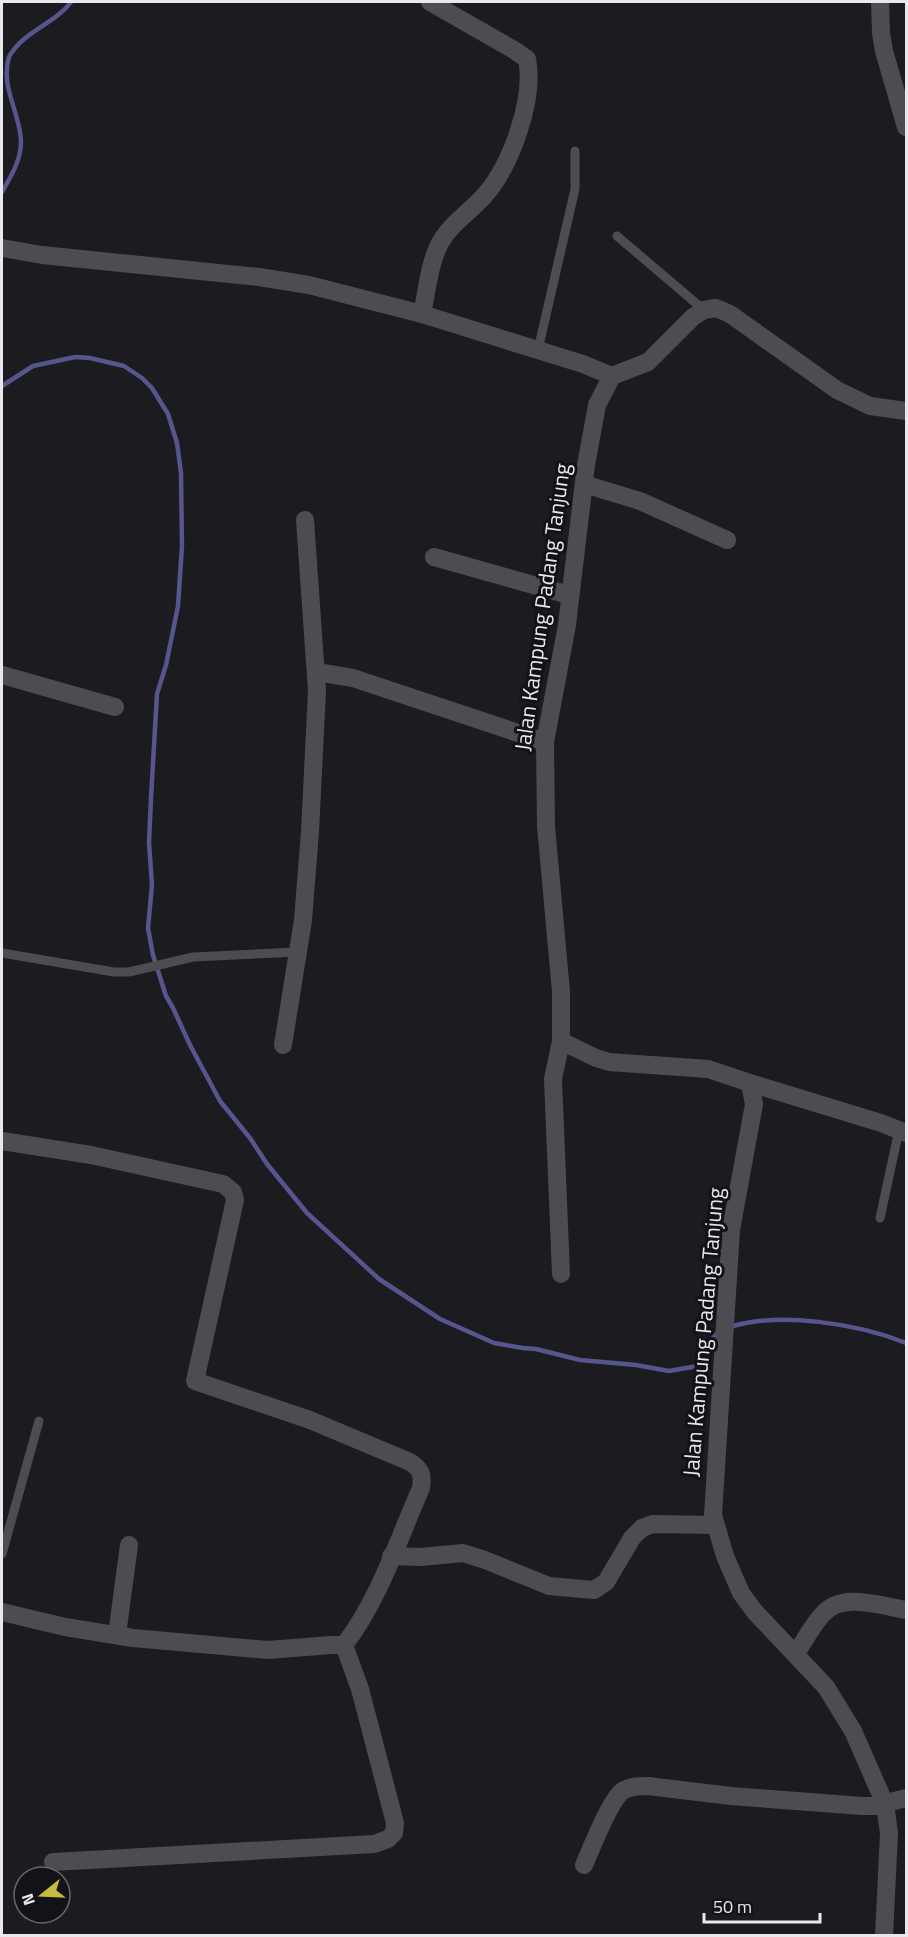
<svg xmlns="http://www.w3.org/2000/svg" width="908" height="1937" font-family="'Titillium Web',sans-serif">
<rect width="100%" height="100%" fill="#1b1b20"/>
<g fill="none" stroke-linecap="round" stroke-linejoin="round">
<g stroke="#56558d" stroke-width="4.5">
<path d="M2,192C11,176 21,161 21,141C20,112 0,87 9,57C23,31 55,24 71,2"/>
<path d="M2,386L33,366L75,357L90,358L124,366L142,378L152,388L168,414L177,443L181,473L182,546L178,606L166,665L157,694L151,798L149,843L152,885L148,928L153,955L166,996L173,1008L190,1045L220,1101L250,1138L267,1164L307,1213L379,1279L440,1319L494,1343L523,1348L536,1349L580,1360L636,1365L669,1371L698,1366C707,1352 707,1341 719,1332"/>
<path d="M730,1327C779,1311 859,1324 906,1343"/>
</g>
<g stroke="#4c4c52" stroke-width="9">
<polyline points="617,236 704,310"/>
<polyline points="538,350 575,189 575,151"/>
<polyline points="2,953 114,972 129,972 193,957 297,952"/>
<polyline points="880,1218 899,1130"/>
<polyline points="2,1554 39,1421"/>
</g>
<g stroke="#4c4c52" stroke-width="18">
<polyline points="880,2 881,33 884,51 906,127"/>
<polyline points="2,248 42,255 259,277 309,285 422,314 583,364 612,376 648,362 693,317 704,310 716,308 730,314 837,390 870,406 906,411"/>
<path d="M422,314C427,291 429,264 440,243C450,224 470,212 484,196C511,166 535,99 527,59L514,50L430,2"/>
<polyline points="612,376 597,405 586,465 567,625 545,742 546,826 561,992 561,1041 596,1058 609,1062 708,1069 750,1083 754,1104 731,1230 713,1515 725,1556 741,1593 755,1612 826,1687 853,1731 885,1804 889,1833 884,1936"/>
<polyline points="584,484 640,501 727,540"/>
<polyline points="434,557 569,595"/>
<polyline points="317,672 353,678 545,742"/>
<polyline points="2,675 115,707"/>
<polyline points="283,1045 303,920 310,832 317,691 305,520"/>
<polyline points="750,1083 881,1123 906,1133"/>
<path d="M2,1141L91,1155L223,1184L233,1192L235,1200L195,1381L310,1420L410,1462C421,1469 423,1474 421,1488C399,1538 378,1602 344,1645"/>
<polyline points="561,1274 553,1079 561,1041"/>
<polyline points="391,1556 421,1557 463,1553 485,1560 549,1586 594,1590 606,1582 632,1538 642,1528 653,1524 715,1525"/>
<polyline points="2,1612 65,1627 133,1638 268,1650 331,1645 344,1645"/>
<polyline points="117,1635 129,1545"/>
<path d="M796,1654C804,1641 812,1626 822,1615C841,1591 881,1606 906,1610"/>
<polyline points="53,1862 374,1844 388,1839 394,1833 395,1823 360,1689 344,1645"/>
<path d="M584,1865C591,1849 611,1797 624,1790C632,1786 640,1786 648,1786L731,1796L862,1806H875L906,1798"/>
</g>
</g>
<g text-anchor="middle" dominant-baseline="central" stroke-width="6" stroke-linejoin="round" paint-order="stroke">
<g font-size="22" fill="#e9e9ed" stroke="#121217">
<text transform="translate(542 607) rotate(-82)">Jalan Kampung Padang Tanjung</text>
<text transform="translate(703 1332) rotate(-85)">Jalan Kampung Padang Tanjung</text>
</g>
</g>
<rect width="908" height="1937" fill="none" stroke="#e9e9ed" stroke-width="6"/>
<g transform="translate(42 1895) rotate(252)"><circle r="28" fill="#121217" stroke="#68686d" stroke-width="1.5"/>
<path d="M0-4.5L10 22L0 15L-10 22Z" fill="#c8bb3b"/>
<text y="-9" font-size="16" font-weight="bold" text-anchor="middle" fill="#e9e9ed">N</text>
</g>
<path d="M704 1913v9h116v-9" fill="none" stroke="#e9e9ed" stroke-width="3"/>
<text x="713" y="1913" font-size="18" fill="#e9e9ed" stroke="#121217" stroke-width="4.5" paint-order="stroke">50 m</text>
</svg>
